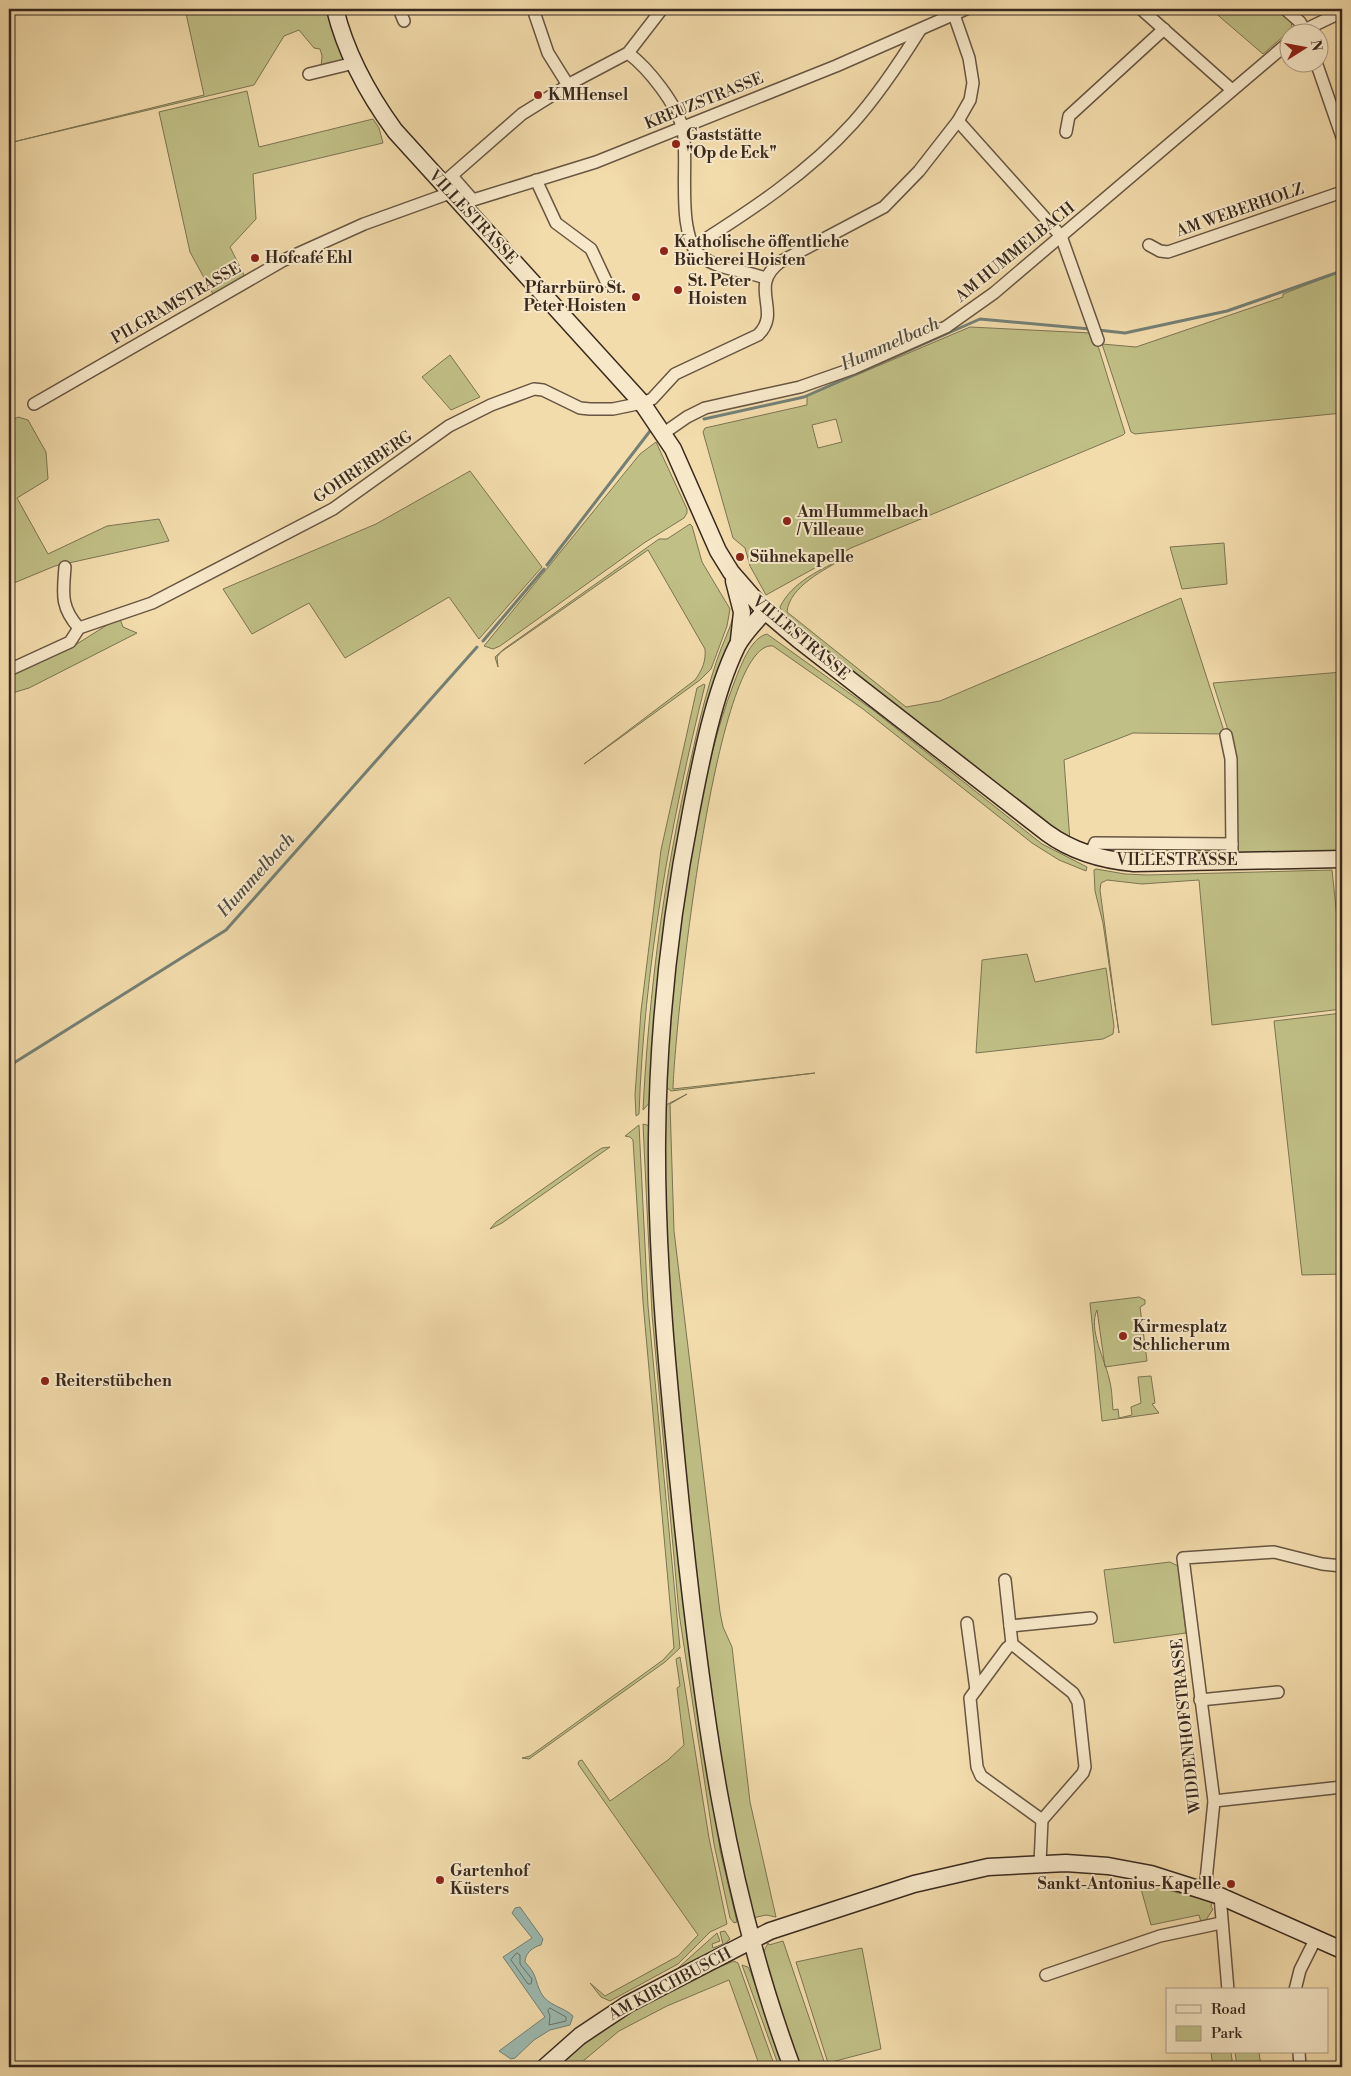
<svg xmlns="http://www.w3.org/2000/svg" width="1351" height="2076" font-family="'Libre Bodoni',serif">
<rect width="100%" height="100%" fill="#f3dcac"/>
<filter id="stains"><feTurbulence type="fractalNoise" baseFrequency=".004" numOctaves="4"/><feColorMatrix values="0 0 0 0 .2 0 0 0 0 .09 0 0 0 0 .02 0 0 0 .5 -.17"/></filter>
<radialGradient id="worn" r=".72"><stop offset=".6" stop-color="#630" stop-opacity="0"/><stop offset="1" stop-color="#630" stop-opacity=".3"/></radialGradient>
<g fill="#c0bf86" stroke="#7c7452" fill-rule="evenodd">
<polygon points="185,9 329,9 348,62 321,67 322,56 320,49 314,48 299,30 284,36 254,85 9,143 204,95"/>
<polygon points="1215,9 1278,9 1291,20 1292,29 1263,54 1213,11"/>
<polygon points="247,91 259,147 373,119 379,128 383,143 253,174 256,219 230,247 246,279 214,296 190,252 159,112"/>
<polygon points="1342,271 1342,413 1135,434 1131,432 1102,344 1136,347 1283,297 1283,294"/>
<path d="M970,327L1091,333L1099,349L1125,433L1123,435L851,548L766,595L750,566L745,548L733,538L703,432L705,428L807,405V396ZM836,419L842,442L818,448L812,425Z"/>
<polygon points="450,355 480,397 451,410 422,377"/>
<polygon points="18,417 28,420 46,452 48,479 17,498 48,554 107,526 159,519 169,541 55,566 9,585 9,422"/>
<polygon points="656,442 687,509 687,513 684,518 644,543 500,646 493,649 484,646 640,454"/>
<polygon points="470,471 542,567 479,639 449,597 345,658 309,603 252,634 223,589 376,524"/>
<path d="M690,524L692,526L702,562L730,609L727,626L711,669L700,680L584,764L695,680C702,670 706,662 705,649L648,550L501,652L497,657L498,667L495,657L504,649L659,539H667Z"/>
<polygon points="1224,543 1227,584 1182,589 1170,547"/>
<path d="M845,558C825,569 789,587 787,612L906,707L940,701L1181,598L1225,734L1133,733L1064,760L1070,841L785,619L780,607C792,582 821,569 845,558Z"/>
<path d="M734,614L737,625L721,663L651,1101L643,1110C649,992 664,874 691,759C698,726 706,692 717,660C722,644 730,630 734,614Z"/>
<polygon points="120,619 123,627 137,633 29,688 9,694 9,675 72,647 107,625"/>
<path d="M767,634L873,710L1042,844L1087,867L1086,871L1059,860L1032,843L863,709L773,646C714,638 674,1036 673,1089L815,1073L671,1091L665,1086C670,999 679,912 696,826C706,777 716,729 734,683C740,668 750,638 767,634Z"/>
<polygon points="1342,672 1342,854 1236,853 1235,752 1213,683"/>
<path d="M704,684L705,685C670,825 644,969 639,1114L636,1116L635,1095L641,1011L661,850L697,688Z"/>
<polygon points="1099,846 1223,849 1223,855 1143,859 1096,852"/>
<polygon points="1096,869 1125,874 1148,875 1332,870 1342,965 1342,1009 1212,1025 1199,880 1142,884 1107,880 1101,883 1100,890 1119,1033 1103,923 1095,891 1094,870"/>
<polygon points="1027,954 1035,982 1106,968 1114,1026 1113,1034 1103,1039 976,1053 982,960"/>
<polygon points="1342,1013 1342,1274 1302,1275 1274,1021"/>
<polygon points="687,1094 670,1104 674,1231 720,1612 723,1627 732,1647 750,1802 776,1917 766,1915 753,1918 727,1807 707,1673 680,1435 667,1260 664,1106"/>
<polygon points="643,1124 650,1126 713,1795 720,1850 737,1922 734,1923 730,1918 714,1844 679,1613 652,1314"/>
<polygon points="639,1125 648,1306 680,1648 665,1662 529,1759 522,1758 530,1756 663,1660 674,1648 643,1302 633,1140 630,1137 625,1136"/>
<polygon points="610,1147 502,1223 490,1229 496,1222 594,1153 602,1148"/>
<path d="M1139,1297L1145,1300V1304L1140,1307L1147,1361L1105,1367L1097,1310C1088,1329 1105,1360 1109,1378C1112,1388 1112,1399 1113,1410L1118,1409L1119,1418L1132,1415L1131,1407L1141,1403L1138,1377L1151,1376L1155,1403L1152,1404L1159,1413L1102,1421L1090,1303Z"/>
<polygon points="1170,1562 1178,1566 1186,1633 1114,1643 1104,1570"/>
<polygon points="680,1657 709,1838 727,1924 710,1932 678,1964 610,2001 601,1997 590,1983 605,1996 678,1956 698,1935 578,1764 579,1761 582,1760 610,1801 668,1760 684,1745 677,1688 680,1686 676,1659"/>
<polygon points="1138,1878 1167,1890 1212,1901 1211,1907 1213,1909 1206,1920 1201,1922 1199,1915 1151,1925"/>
<polygon points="725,1931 730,1939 719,1949 617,2005 615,2002 678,1968 717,1933 720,1941 712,1944 713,1948 723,1944 720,1932"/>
<polygon points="783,1941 826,2067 799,2067 765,1958 764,1951 768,1943 769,1945"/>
<polygon points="862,1948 881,2049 828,2063 796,1962"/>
<polygon points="734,1961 738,1963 775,2067 760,2067 729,1980 667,2006 619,2031 576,2067 552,2067 574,2048 663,1990"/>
<polygon points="742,1965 748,1967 751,1973 785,2067 779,2067"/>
<polygon points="1231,2052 1233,2067 1213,2067 1211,2053"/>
<polygon points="1235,2052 1259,2052 1261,2067 1237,2067"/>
</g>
<path fill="#9cbab0" stroke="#748076" d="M520,1907L543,1939L541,1945C533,1947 525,1953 525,1962C538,1976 534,1979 541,1993C548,2006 564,2007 573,2016L570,2025L550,2030L534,2040L515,2058L511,2059L499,2051L545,2017L503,1957L532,1938L512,1913L515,1908Z"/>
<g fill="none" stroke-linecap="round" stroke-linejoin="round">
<g stroke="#6a7267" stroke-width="1">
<polygon points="517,1953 520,1955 520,1964 532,1979 531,1984 528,1984 511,1960"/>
<polygon points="550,2008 566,2017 566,2021 549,2025 550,2016 548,2011"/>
</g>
<g stroke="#748076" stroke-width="3">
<polyline points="1098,330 1125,333 1227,311 1336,273 1342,268"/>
<polyline points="704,419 804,397 980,319 1090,329"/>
<polyline points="547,565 650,431"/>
<polyline points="483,641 544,569"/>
<polyline points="9,1066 226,930 477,647"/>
</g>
<g stroke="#685642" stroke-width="14">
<g id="street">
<polyline points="399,9 404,21"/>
<polyline points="533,9 548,53 568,85"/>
<polyline points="1141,9 1232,90"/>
<polyline points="1285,9 1300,22 1306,32"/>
<polyline points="1300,32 1342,12"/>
<path d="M628,53C648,68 677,104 683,130C689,160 675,235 701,256C718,270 745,270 765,278"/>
<polyline points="1316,62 1342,137"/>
<polyline points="309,74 354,63"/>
<polyline points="958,121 1061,236 1098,340"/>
<polyline points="1066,132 1069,116 1164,29"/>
<polyline points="452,176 473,200"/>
<polyline points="536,180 556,223 591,249 606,281"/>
<polyline points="442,184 522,114 575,81 628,53 662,9"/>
<polyline points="464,208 473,200 596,162 836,66 966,9"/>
<polyline points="1149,245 1160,251 1168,252 1342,192"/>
<path d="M693,247C750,211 808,173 853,123C879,94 900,62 920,30"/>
<polyline points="34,404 284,260 364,224 450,193"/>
<polyline points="664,433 687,417 705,408 800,387 854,368 946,327 994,293 1288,43"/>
<path d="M65,567C63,593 60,607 79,628"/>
<path d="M9,670L70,642L79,628L152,603L333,509L449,426L491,405L534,389L543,390L580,408L590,409H613L642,403L652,399L675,374L758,335C783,311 747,287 780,262L884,207L919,171L958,121L970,100L973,83L969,58L952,9"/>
<polyline points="1226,735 1231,759 1232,850"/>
<polyline points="1090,855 1095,843 1232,844"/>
<polyline points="1005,1580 1012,1644 1073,1693 1078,1702 1085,1767 1083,1773 1042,1820 1040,1863"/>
<polyline points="967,1623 976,1690"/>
<polyline points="1010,1626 1091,1618"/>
<polyline points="1012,1644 1007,1648 970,1698 977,1767 981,1776 1042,1820"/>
<polyline points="1200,1700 1278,1692"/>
<polyline points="1214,1801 1342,1787"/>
<polyline points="1205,1890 1214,1801 1183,1558 1274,1552 1322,1564 1342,1566"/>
<polyline points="1220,1896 1228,1990"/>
<polyline points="1046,1975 1160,1936 1221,1923"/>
<polyline points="1295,1990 1300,1970 1316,1938"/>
<polyline points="1299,2052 1300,2067"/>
</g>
</g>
<g stroke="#39291e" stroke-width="19">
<g id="secondary">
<path d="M335,9C346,54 368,94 395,131L642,403L673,449L718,551L731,572L765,611L799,640L1047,833C1073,852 1102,860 1134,863L1342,859"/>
<polyline points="734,581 742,612 739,640"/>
<path d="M765,611C755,622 744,633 737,646C714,693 701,760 691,812C670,919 658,1029 657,1139C656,1268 670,1398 683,1526C703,1714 726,1889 792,2067"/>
<polyline points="545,2067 580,2036 628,2004 770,1931 914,1884 988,1867 1066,1863 1108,1866 1151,1874 1220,1896 1342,1950"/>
</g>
</g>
<use href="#street" stroke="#f7e8c9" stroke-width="11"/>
<use href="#secondary" stroke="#f7e8c9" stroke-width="16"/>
</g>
<g fill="#8f2418" stroke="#f7e8c9" stroke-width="2">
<circle cx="538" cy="95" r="5"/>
<circle cx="676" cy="144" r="5"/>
<circle cx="664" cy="251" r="5"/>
<circle cx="255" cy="258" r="5"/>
<circle cx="678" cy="290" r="5"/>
<circle cx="636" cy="297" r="5"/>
<circle cx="787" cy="521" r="5"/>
<circle cx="740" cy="557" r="5"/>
<circle cx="1123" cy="1336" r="5"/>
<circle cx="45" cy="1381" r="5"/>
<circle cx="440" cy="1880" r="5"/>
<circle cx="1231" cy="1884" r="5"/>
</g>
<g text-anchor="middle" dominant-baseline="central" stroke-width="4" stroke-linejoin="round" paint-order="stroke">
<g font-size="16" font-weight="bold" fill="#39291e" stroke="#f7e8c9" text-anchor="start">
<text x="548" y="95">KMHensel</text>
<text x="686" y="135">Gaststätte<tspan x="686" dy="18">"Op de Eck"</tspan></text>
<text x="674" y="242">Katholische öffentliche<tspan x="674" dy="18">Bücherei Hoisten</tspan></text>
<text x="265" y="258">Hofcafé Ehl</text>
<text x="688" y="281">St. Peter<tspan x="688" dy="18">Hoisten</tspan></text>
<text x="626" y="288" text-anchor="end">Pfarrbüro St.<tspan x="626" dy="18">Peter Hoisten</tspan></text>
<text x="797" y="512">Am Hummelbach<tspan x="797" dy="18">/ Villeaue</tspan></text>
<text x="750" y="557">Sühnekapelle</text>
<text x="1133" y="1327">Kirmesplatz<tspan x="1133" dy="18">Schlicherum</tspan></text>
<text x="55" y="1381">Reiterstübchen</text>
<text x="450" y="1871">Gartenhof<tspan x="450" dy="18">Küsters</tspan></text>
<text x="1221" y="1884" text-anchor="end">Sankt-Antonius-Kapelle</text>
</g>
<g font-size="16" fill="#39291e" stroke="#f7e8c9">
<text transform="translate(704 101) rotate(-22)">KREUZSTRASSE</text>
<text transform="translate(1240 210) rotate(-19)">AM WEBERHOLZ</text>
<text transform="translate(473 217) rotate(47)">VILLESTRASSE</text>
<text transform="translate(1015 252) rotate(-39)">AM HUMMELBACH</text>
<text transform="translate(176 303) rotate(-30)">PILGRAMSTRASSE</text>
<text transform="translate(363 467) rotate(-34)">GOHRERBERG</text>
<text transform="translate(801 638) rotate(40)">VILLESTRASSE</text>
<text x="1177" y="860">VILLESTRASSE</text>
<text transform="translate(1186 1726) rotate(-96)">WIDDENHOFSTRASSE</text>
<text transform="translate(670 1984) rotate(-28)">AM KIRCHBUSCH</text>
</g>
<g font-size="18" font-style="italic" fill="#524d42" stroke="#f7e8c9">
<text transform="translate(890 344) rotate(-24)">Hummelbach</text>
<text transform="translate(256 875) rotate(-48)">Hummelbach</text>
</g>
</g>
<rect width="1351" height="2076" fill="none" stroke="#f3dcac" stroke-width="30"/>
<rect x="10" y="10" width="1331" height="2056" fill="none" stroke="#39291e" stroke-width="2.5"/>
<rect x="15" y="15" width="1321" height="2046" fill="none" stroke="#39291e"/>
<rect x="1166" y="1988" width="162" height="65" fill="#f7e8c9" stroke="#ab9c85"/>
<rect x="1176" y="2005" width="25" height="8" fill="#f7e8c9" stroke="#ab9c85"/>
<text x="1211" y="2014" font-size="15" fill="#39291e">Road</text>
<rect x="1176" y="2026" width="25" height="15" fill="#c0bf86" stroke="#ab9c85"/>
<text x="1211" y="2038" font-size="15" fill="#39291e">Park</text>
<g transform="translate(1304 48) rotate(79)"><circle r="24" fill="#f7e8c9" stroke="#ab9c85"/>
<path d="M0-4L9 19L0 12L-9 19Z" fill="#8f2418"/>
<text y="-8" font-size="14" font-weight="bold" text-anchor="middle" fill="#39291e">N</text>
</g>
<rect width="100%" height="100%" filter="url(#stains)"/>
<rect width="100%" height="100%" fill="url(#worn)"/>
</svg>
